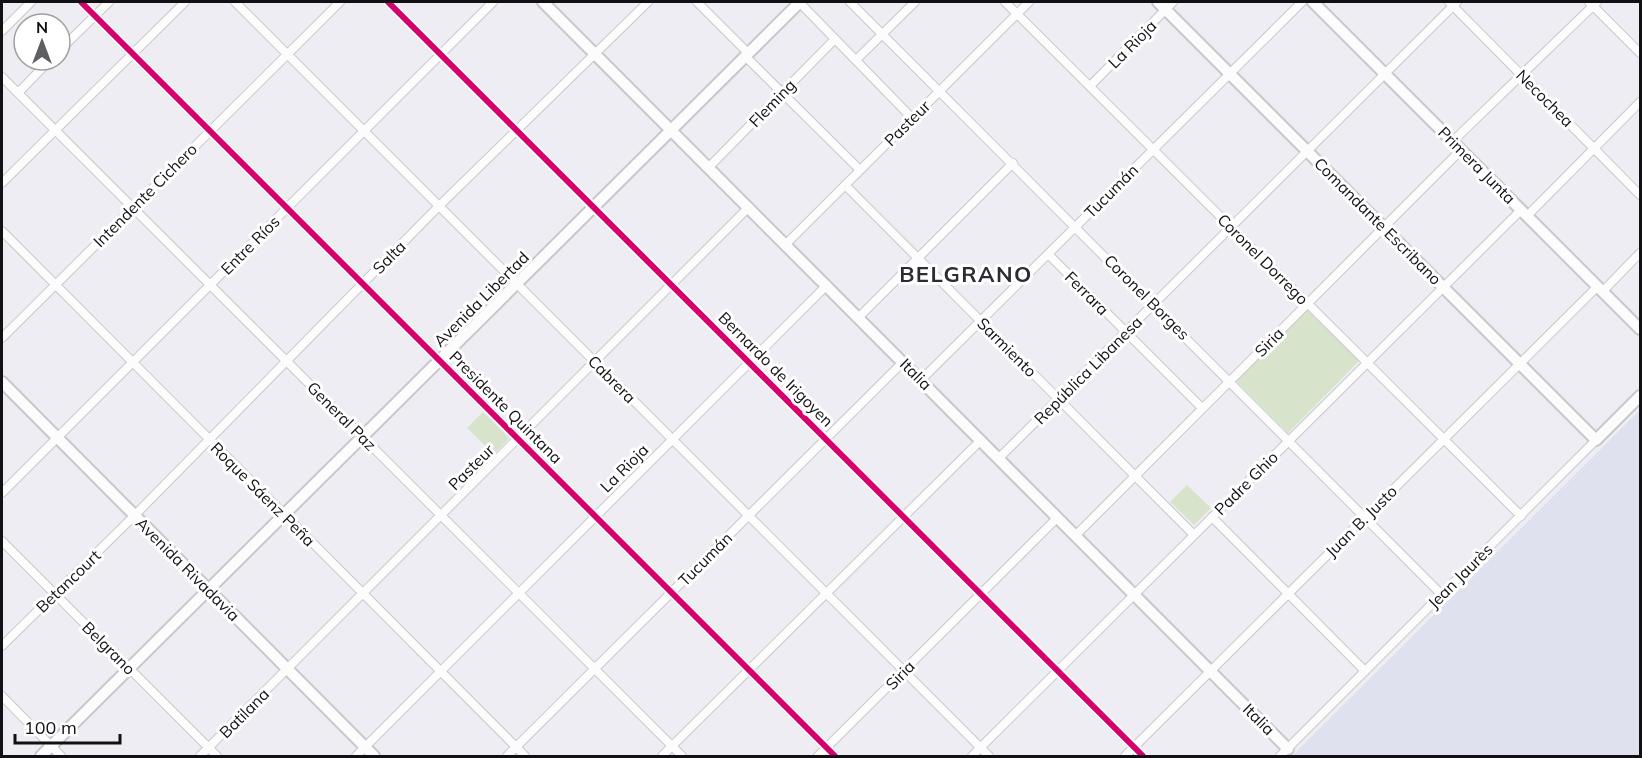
<svg xmlns="http://www.w3.org/2000/svg" width="1642" height="758" font-family="Mulish,sans-serif">
<rect width="100%" height="100%" fill="#ededf3"/>
<polygon fill="#e0e1ee" points="1640,410 1640,756 1292,756 1298,750"/>
<g fill="#d7e3cb">
<polygon points="1307,310 1359,361 1288,433 1236,381"/>
<polygon points="483,412 509,438 494,454 467,428"/>
<polygon points="1187,485 1211,508 1194,525 1170,502"/>
</g>
<g fill="none" stroke-linecap="round" stroke-linejoin="round">
<g stroke="#c8c8cc" stroke-width="10">
<g id="street">
<polyline points="81,2 835,756"/>
<polyline points="235,2 989,756"/>
<polyline points="388,2 1143,756"/>
<polyline points="697,2 748,53"/>
<polyline points="799,2 912,118"/>
<polyline points="850,2 1442,595"/>
<polyline points="1005,2 1521,516"/>
<polyline points="1449,2 1640,195"/>
<polyline points="1589,2 1640,53"/>
<polyline points="2,31 31,2"/>
<polyline points="60,50 109,2"/>
<polyline points="745,56 860,170"/>
<polyline points="856,60 915,2"/>
<polyline points="2,77 682,756"/>
<polyline points="1090,86 1173,2"/>
<polyline points="18,93 50,60"/>
<polyline points="1453,141 1597,2"/>
<polyline points="709,167 835,39"/>
<polyline points="2,183 185,2"/>
<polyline points="845,185 1194,535"/>
<polyline points="1527,216 1640,102"/>
<polyline points="2,231 525,756"/>
<polyline points="786,244 1029,2"/>
<polyline points="1048,254 1202,408"/>
<polyline points="1603,291 1640,253"/>
<polyline points="859,317 1013,163"/>
<polyline points="2,338 340,2"/>
<polyline points="921,380 1302,2"/>
<polyline points="999,458 1457,2"/>
<polyline points="2,493 493,2"/>
<polyline points="1212,517 1365,671"/>
<polyline points="1076,535 1461,150"/>
<polyline points="2,541 217,756"/>
<polyline points="2,646 135,515 439,206 648,2"/>
<polyline points="2,696 61,756"/>
<polyline points="200,756 749,207"/>
<polyline points="356,756 827,285"/>
<polyline points="507,756 903,362"/>
<polyline points="662,756 981,440"/>
<polyline points="818,756 1058,517"/>
<polyline points="972,756 1521,210"/>
<polyline points="1125,756 1598,286"/>
<polyline points="1280,756 1596,440"/>
</g>
</g>
<g stroke="#c8c8cc" stroke-width="14">
<g id="secondary">
<polyline points="543,2 1288,749"/>
<polyline points="1158,2 1596,440 1640,396"/>
<polyline points="1313,2 1640,329"/>
<polyline points="2,382 374,756"/>
<polyline points="41,756 800,2"/>
</g>
</g>
<use href="#street" stroke="#fcfcfd" stroke-width="8"/>
<use href="#secondary" stroke="#fcfcfd" stroke-width="10"/>
<g stroke="#fff" stroke-width="10">
<g id="cycleway">
<polyline points="81,2 835,756"/>
<polyline points="388,2 1143,756"/>
</g>
</g>
<use href="#cycleway" stroke="#d6006c" stroke-width="6"/>
</g>
<g text-anchor="middle" dominant-baseline="central" stroke-width="6" stroke-linejoin="round" paint-order="stroke">
<g font-size="16" fill="#111115" stroke="#fff">
<text transform="translate(1132 44) rotate(-45)">La Rioja</text>
<text transform="translate(1545 98) rotate(45)">Necochea</text>
<text transform="translate(772 103) rotate(-46)">Fleming</text>
<text transform="translate(907 123) rotate(-45)">Pasteur</text>
<text transform="translate(1477 165) rotate(45)">Primera Junta</text>
<text transform="translate(1111 191) rotate(-45)">Tucumán</text>
<text transform="translate(145 195) rotate(-45)">Intendente Cichero</text>
<text transform="translate(1378 221) rotate(45)">Comandante Escribano</text>
<text transform="translate(250 245) rotate(-45)">Entre Ríos</text>
<text transform="translate(389 257) rotate(-45)">Salta</text>
<text transform="translate(1263 259) rotate(45)">Coronel Dorrego</text>
<text transform="translate(1087 293) rotate(45)">Ferrara</text>
<text transform="translate(1147 297) rotate(45)">Coronel Borges</text>
<text transform="translate(481 299) rotate(-45)">Avenida Libertad</text>
<text transform="translate(1269 342) rotate(-45)">Siria</text>
<text transform="translate(1007 347) rotate(45)">Sarmiento</text>
<text transform="translate(776 369) rotate(45)">Bernardo de Irigoyen</text>
<text transform="translate(1088 370) rotate(-45)">República Libanesa</text>
<text transform="translate(916 374) rotate(45)">Italia</text>
<text transform="translate(612 379) rotate(45)">Cabrera</text>
<text transform="translate(506 407) rotate(45)">Presidente Quintana</text>
<text transform="translate(342 416) rotate(45)">General Paz</text>
<text transform="translate(471 467) rotate(-45)">Pasteur</text>
<text transform="translate(624 468) rotate(-45)">La Rioja</text>
<text transform="translate(1246 483) rotate(-45)">Padre Ghio</text>
<text transform="translate(263 494) rotate(45)">Roque Sáenz Peña</text>
<text transform="translate(1361 521) rotate(-45)">Juan B. Justo</text>
<text transform="translate(705 559) rotate(-45)">Tucumán</text>
<text transform="translate(188 569) rotate(45)">Avenida Rivadavia</text>
<text transform="translate(1460 576) rotate(-45)">Jean Jaurès</text>
<text transform="translate(68 581) rotate(-44)">Betancourt</text>
<text transform="translate(109 648) rotate(45)">Belgrano</text>
<text transform="translate(900 675) rotate(-45)">Siria</text>
<text transform="translate(244 713) rotate(-45)">Batilana</text>
<text transform="translate(1259 719) rotate(45)">Italia</text>
</g>
<g font-size="22" font-weight="bold" letter-spacing="1.5" fill="#2b2b33" stroke="#fff">
<text x="966" y="274">BELGRANO</text>
</g>
</g>
<rect width="1642" height="758" fill="none" stroke="#111115" stroke-width="6"/>
<g transform="translate(42 42)"><circle r="28" fill="#ffffff" stroke="#a0a0a1" stroke-width="1.5"/>
<path d="M0-4.5L10 22L0 15L-10 22Z" fill="#5e5e63"/>
<text y="-9" font-size="16" font-weight="bold" text-anchor="middle" fill="#111115">N</text>
</g>
<path d="M15 734v9h105v-9" fill="none" stroke="#111115" stroke-width="3"/>
<text x="24" y="734" font-size="18" fill="#111115" stroke="#ffffff" stroke-width="4.5" paint-order="stroke">100 m</text>
</svg>
